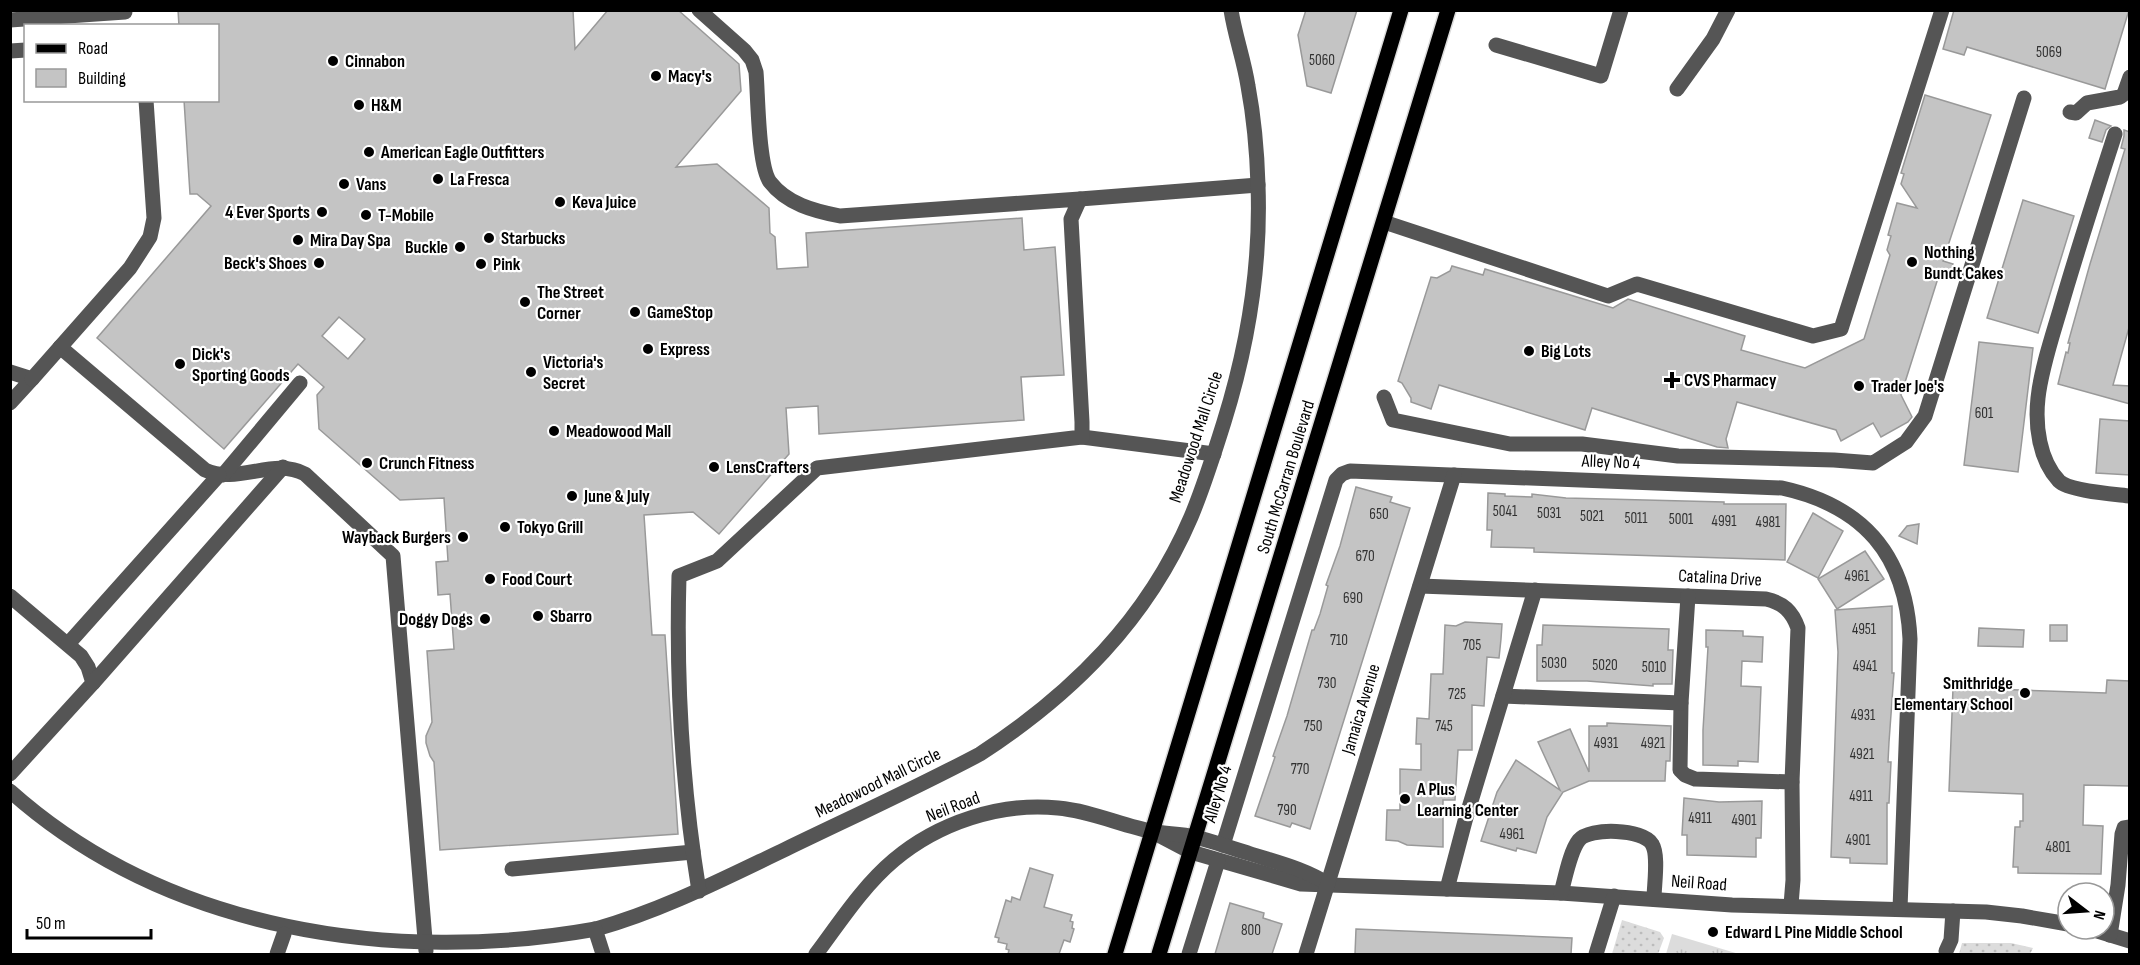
<svg xmlns="http://www.w3.org/2000/svg" width="2140" height="965" font-family="'Sofia Sans Condensed',sans-serif">
<defs>
<pattern id="grass-dots" width="8" height="8" patternUnits="userSpaceOnUse" patternTransform="scale(1.5)"><rect width="8" height="8" fill="#dcdcdc"/><path d="M2 2h.1M6 6h.1" fill="none" stroke="#bbb" stroke-width="1.8" stroke-linecap="round"/></pattern>
<pattern id="park-tufts" width="24" height="20" patternUnits="userSpaceOnUse" patternTransform="scale(1.5)"><rect width="24" height="20" fill="#dcdcdc"/><path d="M3 7l-1-3M5 7V3M7 7l1-3M15 17l-1-3M17 17v-4M19 17l1-3" fill="none" stroke="#bbb"/></pattern>
</defs>
<rect width="100%" height="100%" fill="#fff"/>
<g fill="url(#grass-dots)">
<polygon points="1622,920 1660,932 1664,938 1658,954 1612,954"/>
<polygon points="1962,943 2011,943 2033,948 2030,954 1959,954"/>
</g>
<polygon fill="url(#park-tufts)" points="1672,934 1739,954 1666,954"/>
<g fill="#c4c4c4" stroke="#999" stroke-width="1.5" fill-rule="evenodd">
<path d="M178,10H573L575,49L608,10H678L739,64L741,91L676,167L717,164L769,208L770,233L775,237L777,269L808,267L806,233L1022,218L1024,250L1055,247L1064,375L1021,377L1024,420L819,434L818,406L786,408L789,454L719,534L693,512L644,515L652,635H665L678,834L440,850L434,762L430,756L426,743V736L432,722L427,651L454,649L450,594L438,595L437,578L436,562L448,561L444,498L400,500L319,429L317,395L324,387L298,364L224,449L97,338L211,206L197,194H190L184,100H218V26H179ZM339,317L365,339L348,359L322,336Z"/>
<polygon points="1306,10 1357,10 1331,93 1307,86 1298,35"/>
<polygon points="1954,10 2129,10 2105,89 1967,47 1964,55 1943,49"/>
<polygon points="1925,95 1991,115 1943,261 1953,264 1949,278 1939,275 1901,395 1912,417 1908,422 1881,437 1873,423 1841,441 1836,430 1737,402 1726,439 1728,448 1717,447 1592,408 1585,430 1439,385 1431,409 1411,402 1411,398 1402,383 1398,381 1431,277 1437,278 1450,271 1452,266 1483,275 1485,269 1613,308 1628,299 1745,336 1741,350 1805,368 1864,339 1890,255 1887,250 1891,236 1888,235 1897,203 1917,208 1901,184 1904,174 1901,173"/>
<polygon points="2095,120 2111,126 2106,130 2102,142 2089,138"/>
<polygon points="2124,130 2130,132 2130,324 2113,385 2130,386 2130,404 2058,384 2066,352 2068,353 2070,343 2068,343 2090,264 2125,149 2121,148 2124,136"/>
<polygon points="2023,200 2074,216 2038,333 1987,318"/>
<polygon points="1979,342 2033,348 2018,472 1964,465"/>
<polygon points="2100,419 2130,421 2130,475 2096,473"/>
<polygon points="1356,487 1392,497 1390,502 1410,508 1310,829 1292,823 1290,827 1255,816 1275,757 1273,756 1287,716 1312,630 1314,630 1320,614 1328,586 1326,585 1340,546"/>
<polygon points="1488,493 1505,494 1505,496 1532,497 1532,494 1566,498 1724,502 1724,504 1786,504 1785,560 1534,552 1534,548 1491,547 1492,530 1487,530"/>
<polygon points="1813,513 1843,531 1818,578 1787,562"/>
<polygon points="1919,524 1917,544 1899,536 1907,526"/>
<polygon points="1865,551 1884,579 1837,609 1818,579"/>
<polygon points="1892,606 1892,673 1894,673 1889,742 1888,762 1891,762 1889,803 1887,803 1887,864 1850,863 1850,858 1831,857 1838,652 1835,610"/>
<polygon points="1465,622 1502,624 1501,639 1499,658 1487,657 1484,706 1472,705 1472,750 1458,750 1455,800 1443,800 1443,847 1407,845 1398,841 1386,840 1387,810 1400,810 1400,769 1421,770 1421,744 1416,744 1417,718 1429,719 1431,674 1443,674 1445,625 1456,626"/>
<polygon points="1543,625 1669,629 1668,650 1673,650 1672,684 1653,684 1653,686 1587,681 1537,681 1537,645 1542,645"/>
<rect x="2050" y="625" width="17" height="16"/>
<polygon points="1979,628 2024,630 2023,647 1978,646"/>
<polygon points="1706,630 1743,631 1743,636 1763,637 1762,662 1742,661 1741,686 1761,687 1758,762 1738,761 1738,766 1703,765 1703,730 1708,647 1706,647"/>
<polygon points="2107,680 2130,681 2130,786 2084,785 2083,825 2103,826 2101,874 2018,873 2018,867 2013,867 2015,827 2020,827 2020,821 2023,821 2023,794 1949,791 1953,688 1973,689 1974,682 1994,683 1993,689 2106,693"/>
<polygon points="1607,723 1671,726 1670,761 1666,761 1665,781 1589,781 1563,792 1547,817 1536,853 1517,848 1516,851 1481,841 1497,792 1516,760 1560,790 1538,742 1570,729 1589,772 1589,726 1607,726"/>
<polygon points="1684,798 1719,802 1762,801 1761,838 1756,838 1756,857 1687,855 1687,835 1682,835"/>
<polygon points="1030,868 1053,875 1044,907 1072,915 1070,921 1073,922 1072,928 1074,929 1070,942 1064,940 1059,954 1008,954 1009,950 1006,949 1007,944 998,942 999,938 995,937 1006,900 1011,902 1012,897 1020,900"/>
<polygon points="1230,903 1264,913 1263,918 1282,924 1272,954 1215,954"/>
<polygon points="1356,929 1572,938 1571,954 1355,954"/>
</g>
<g fill="none" stroke-linecap="round" stroke-linejoin="round">
<g stroke="#dbdbdb" stroke-width="18">
<g id="major">
<polyline points="1115,954 1401,10"/>
<polyline points="1159,954 1448,10"/>
</g>
</g>
<g stroke="#555" stroke-width="15">
<polyline points="10,20 125,12"/>
<polyline points="1496,45 1601,76 1621,10"/>
<polyline points="10,51 26,50"/>
<polyline points="1677,89 1713,39 1728,10"/>
<polyline points="2070,112 2076,113 2087,103 2120,97 2124,94 2130,77"/>
<path d="M2115,134C2096,193 2077,251 2060,310C2052,337 2041,370 2038,398C2035,425 2039,460 2059,481C2069,491 2114,494 2130,496"/>
<polyline points="1080,199 1258,185"/>
<polyline points="1384,222 1608,296 1637,284 1813,336 1841,329 1942,10"/>
<path d="M60,347L205,470C238,485 273,457 305,474L393,556L426,951"/>
<polyline points="10,372 32,379 10,403"/>
<polyline points="32,379 130,268 150,237 154,218 146,100"/>
<polyline points="1384,397 1393,420 1510,444 1582,444 1678,456 1834,460 1873,463 1906,442 1925,416 2024,98"/>
<polyline points="1082,437 1214,454"/>
<polyline points="223,475 300,383"/>
<path d="M1420,586L1766,599C1783,603 1792,611 1798,628L1792,782L1793,880L1791,905"/>
<polyline points="10,596 81,656 88,667 93,683 10,774"/>
<polyline points="1688,596 1681,703 1680,770 1685,775 1695,779 1792,782"/>
<polyline points="68,644 219,475"/>
<polyline points="93,683 283,467"/>
<polyline points="1503,696 1681,703"/>
<path d="M10,791C167,931 394,965 596,929C663,910 723,879 786,849C850,818 916,788 980,754C1072,694 1147,620 1191,517C1204,486 1214,454 1224,422C1248,345 1261,266 1258,185C1257,152 1254,118 1248,86C1244,60 1235,36 1231,10"/>
<polyline points="1153,832 1191,852 1301,884 1561,893 1732,905 1986,912 2022,916 2068,924"/>
<path d="M1223,845L1336,480L1342,474L1350,471L1782,488C1864,506 1906,555 1910,639L1900,909"/>
<polyline points="512,869 693,852"/>
<polyline points="1447,889 1465,821 1535,590"/>
<path d="M699,891C682,787 676,682 679,576L717,561L817,468L1082,437V422L1071,219L1080,199L840,216C814,211 787,204 770,182C758,166 758,94 756,72L752,60L744,50L699,10"/>
<path d="M1561,893C1565,879 1570,851 1579,840C1590,827 1643,829 1652,844C1659,855 1654,885 1654,899"/>
<polyline points="595,929 603,954"/>
<polyline points="2091,929 2130,941"/>
<polyline points="2110,935 2118,885 2122,834 2124,828 2130,827"/>
<polyline points="1946,951 1951,940 1953,911"/>
<polyline points="277,954 284,934"/>
<path d="M816,954C840,922 863,886 894,860C938,823 1000,802 1058,808C1092,811 1122,826 1155,832C1168,834 1182,834 1195,837C1213,841 1230,848 1248,853C1275,862 1303,868 1328,884"/>
<polyline points="1189,954 1218,861"/>
<polyline points="1306,954 1454,475"/>
<polyline points="1596,954 1614,896"/>
</g>
<use href="#major" stroke="#000" stroke-width="15"/>
</g>
<g fill="#000" stroke="#fff" stroke-width="2">
<circle cx="333" cy="61" r="6"/>
<circle cx="656" cy="76" r="6"/>
<circle cx="359" cy="105" r="6"/>
<circle cx="369" cy="152" r="6"/>
<circle cx="438" cy="179" r="6"/>
<circle cx="344" cy="184" r="6"/>
<circle cx="560" cy="202" r="6"/>
<circle cx="322" cy="212" r="6"/>
<circle cx="366" cy="215" r="6"/>
<circle cx="489" cy="238" r="6"/>
<circle cx="298" cy="240" r="6"/>
<circle cx="460" cy="247" r="6"/>
<circle cx="1912" cy="262" r="6"/>
<circle cx="319" cy="263" r="6"/>
<circle cx="481" cy="264" r="6"/>
<circle cx="525" cy="302" r="6"/>
<circle cx="635" cy="312" r="6"/>
<circle cx="648" cy="349" r="6"/>
<circle cx="1529" cy="351" r="6"/>
<circle cx="180" cy="364" r="6"/>
<circle cx="531" cy="372" r="6"/>
<path d="M1669 371h6v6h6v6h-6v6h-6v-6h-6v-6h6z"/>
<circle cx="1859" cy="386" r="6"/>
<circle cx="554" cy="431" r="6"/>
<circle cx="367" cy="463" r="6"/>
<circle cx="714" cy="467" r="6"/>
<circle cx="572" cy="496" r="6"/>
<circle cx="505" cy="527" r="6"/>
<circle cx="463" cy="537" r="6"/>
<circle cx="490" cy="579" r="6"/>
<circle cx="538" cy="616" r="6"/>
<circle cx="485" cy="619" r="6"/>
<circle cx="2025" cy="693" r="6"/>
<circle cx="1405" cy="799" r="6"/>
<circle cx="1713" cy="932" r="6"/>
</g>
<g text-anchor="middle" dominant-baseline="central" stroke-width="4.5" stroke-linejoin="round" paint-order="stroke">
<g font-size="15" fill="#313131">
<text x="2049" y="52">5069</text>
<text x="1322" y="60">5060</text>
<text x="1984" y="413">601</text>
<text x="1505" y="511">5041</text>
<text x="1549" y="513">5031</text>
<text x="1379" y="514">650</text>
<text x="1592" y="516">5021</text>
<text x="1636" y="518">5011</text>
<text x="1681" y="519">5001</text>
<text x="1724" y="521">4991</text>
<text x="1768" y="522">4981</text>
<text x="1365" y="556">670</text>
<text x="1857" y="576">4961</text>
<text x="1353" y="598">690</text>
<text x="1864" y="629">4951</text>
<text x="1339" y="640">710</text>
<text x="1472" y="645">705</text>
<text x="1554" y="663">5030</text>
<text x="1605" y="665">5020</text>
<text x="1865" y="666">4941</text>
<text x="1654" y="667">5010</text>
<text x="1327" y="683">730</text>
<text x="1457" y="694">725</text>
<text x="1863" y="715">4931</text>
<text x="1313" y="726">750</text>
<text x="1444" y="726">745</text>
<text x="1606" y="743">4931</text>
<text x="1653" y="743">4921</text>
<text x="1862" y="754">4921</text>
<text x="1300" y="769">770</text>
<text x="1861" y="796">4911</text>
<text x="1287" y="810">790</text>
<text x="1700" y="818">4911</text>
<text x="1744" y="820">4901</text>
<text x="1512" y="834">4961</text>
<text x="1858" y="840">4901</text>
<text x="2058" y="847">4801</text>
<text x="1251" y="930">800</text>
</g>
<g font-size="18" font-weight="bold" fill="#000" stroke="#fff" text-anchor="start">
<text x="345" y="61">Cinnabon</text>
<text x="668" y="76">Macy's</text>
<text x="371" y="105">H&amp;M</text>
<text x="381" y="152">American Eagle Outfitters</text>
<text x="450" y="179">La Fresca</text>
<text x="356" y="184">Vans</text>
<text x="572" y="202">Keva Juice</text>
<text x="310" y="212" text-anchor="end">4 Ever Sports</text>
<text x="378" y="215">T-Mobile</text>
<text x="501" y="238">Starbucks</text>
<text x="310" y="240">Mira Day Spa</text>
<text x="448" y="247" text-anchor="end">Buckle</text>
<text x="1924" y="252">Nothing<tspan x="1924" dy="21">Bundt Cakes</tspan></text>
<text x="307" y="263" text-anchor="end">Beck's Shoes</text>
<text x="493" y="264">Pink</text>
<text x="537" y="292">The Street<tspan x="537" dy="21">Corner</tspan></text>
<text x="647" y="312">GameStop</text>
<text x="660" y="349">Express</text>
<text x="1541" y="351">Big Lots</text>
<text x="192" y="354">Dick's<tspan x="192" dy="21">Sporting Goods</tspan></text>
<text x="543" y="362">Victoria's<tspan x="543" dy="21">Secret</tspan></text>
<text x="1684" y="380">CVS Pharmacy</text>
<text x="1871" y="386">Trader Joe's</text>
<text x="566" y="431">Meadowood Mall</text>
<text x="379" y="463">Crunch Fitness</text>
<text x="726" y="467">LensCrafters</text>
<text x="584" y="496">June &amp; July</text>
<text x="517" y="527">Tokyo Grill</text>
<text x="451" y="537" text-anchor="end">Wayback Burgers</text>
<text x="502" y="579">Food Court</text>
<text x="550" y="616">Sbarro</text>
<text x="473" y="619" text-anchor="end">Doggy Dogs</text>
<text x="2013" y="683" text-anchor="end">Smithridge<tspan x="2013" dy="21">Elementary School</tspan></text>
<text x="1417" y="789">A Plus<tspan x="1417" dy="21">Learning Center</tspan></text>
<text x="1725" y="932">Edward L Pine Middle School</text>
</g>
<g font-size="18" fill="#000" stroke="#fff">
<text transform="translate(1196 437) rotate(-72)">Meadowood Mall Circle</text>
<text transform="translate(1611 462) rotate(2)">Alley No 4</text>
<text transform="translate(1286 477) rotate(-73)">South McCarran Boulevard</text>
<text transform="translate(1720 578) rotate(3)">Catalina Drive</text>
<text transform="translate(1361 709) rotate(-73)">Jamaica Avenue</text>
<text transform="translate(878 783) rotate(-26)">Meadowood Mall Circle</text>
<text transform="translate(1218 794) rotate(-73)">Alley No 4</text>
<text transform="translate(953 807) rotate(-21)">Neil Road</text>
<text transform="translate(1699 883) rotate(4)">Neil Road</text>
</g>
</g>
<rect width="2140" height="965" fill="none" stroke="#000000" stroke-width="24"/>
<rect x="24" y="24" width="195" height="78" fill="#ffffff" stroke="#999999" stroke-width="1.5"/>
<rect x="36" y="44" width="30" height="9" fill="#000000" stroke="#999999" stroke-width="1.5"/>
<text x="78" y="54" font-size="18" fill="#000000">Road</text>
<rect x="36" y="69" width="30" height="18" fill="#c4c4c4" stroke="#999999" stroke-width="1.5"/>
<text x="78" y="84" font-size="18" fill="#000000">Building</text>
<g transform="translate(2086 911) rotate(107)"><circle r="28" fill="#ffffff" stroke="#999999" stroke-width="1.5"/>
<path d="M0-4.5L10 22L0 15L-10 22Z" fill="#000000"/>
<text y="-9" font-size="16" font-weight="bold" text-anchor="middle" fill="#000000">N</text>
</g>
<path d="M27 929v9h124v-9" fill="none" stroke="#000000" stroke-width="3"/>
<text x="36" y="929" font-size="18" fill="#000000" stroke="#ffffff" stroke-width="4.5" paint-order="stroke">50 m</text>
</svg>
